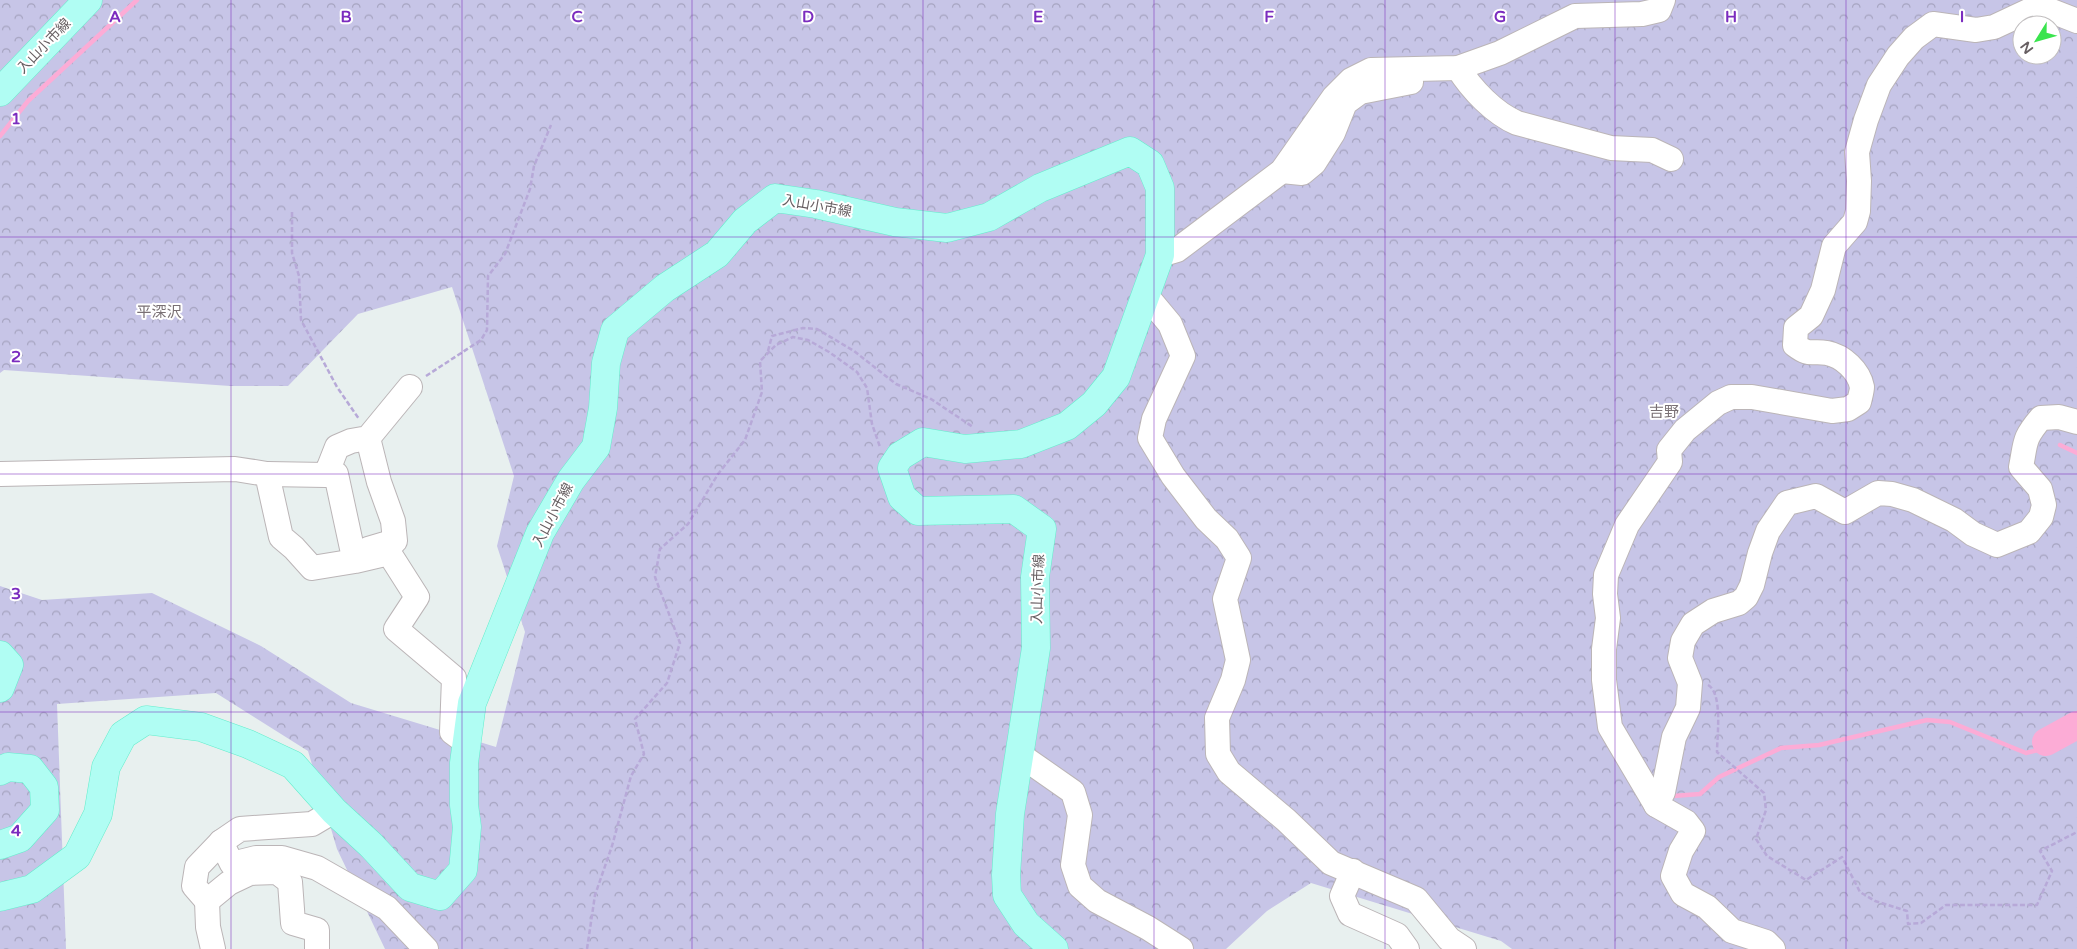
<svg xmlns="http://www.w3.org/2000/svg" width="2077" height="949" font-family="'Varela Round','Noto Sans JP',sans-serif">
<defs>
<pattern id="forest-crowns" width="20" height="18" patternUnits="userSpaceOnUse" patternTransform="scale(1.25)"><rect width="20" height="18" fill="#c7c5e7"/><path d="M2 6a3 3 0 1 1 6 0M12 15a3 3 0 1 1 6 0" fill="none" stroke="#a5a3bf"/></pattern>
</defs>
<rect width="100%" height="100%" fill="#e8f0ef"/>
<path fill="url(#forest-crowns)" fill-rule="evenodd" d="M0,0H2077V949H1512L1501,941L1311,883L1267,911L1226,949H385L337,849L308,751L216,693L57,704L66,949H0V586L42,600L152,593L261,646L351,703L496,747L525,632L497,546L514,476L452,287L358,314L288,386H230L4,370L0,373ZM2022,25H2052V55H2022Z"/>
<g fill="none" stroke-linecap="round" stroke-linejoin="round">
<g stroke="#fcacd6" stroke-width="4.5">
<polyline points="0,136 28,101 137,0"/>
<polyline points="2060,445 2077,453"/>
<polyline points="1673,796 1700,794 1719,777 1781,748 1819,745 1927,720 1950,722 2026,753 2038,750 2046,742"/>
</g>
<polyline stroke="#fcacd6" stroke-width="28" points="2046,742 2077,725"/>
<g stroke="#bbb5b7" stroke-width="26">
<g id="minor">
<path d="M1458,68C1472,90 1494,113 1517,123L1611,148L1652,150L1671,159"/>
<polyline points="1282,171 1302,173 1314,163 1333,133 1345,103 1360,92 1411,82"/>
<polyline points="1160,255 1177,250 1282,171 1334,97 1351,80 1371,70 1458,68 1500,53 1575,16 1642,14 1659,10 1663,0"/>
<polyline points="1145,294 1170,324 1183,356 1154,419 1150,438 1173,476 1206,519 1227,539 1239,558 1225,599 1238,660 1233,680 1217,718 1218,754 1229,772 1286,820 1331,863 1416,899 1449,939 1464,949"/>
<polyline points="328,469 336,474 353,553"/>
<polyline points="0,474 235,469 267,474 281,537 294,548 312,568 355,561 389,553 417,597 396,629 454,678 452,732 467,743"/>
<polyline points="267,474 326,475 337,447 351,441 368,438 410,387"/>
<polyline points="368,549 395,541 393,521 379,482 368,438"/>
<polyline points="1020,755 1073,792 1080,815 1073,865 1080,886 1097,901 1148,928 1181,949"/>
<path d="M1656,805L1663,792L1674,737L1688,708L1690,683L1680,658L1683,641L1693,624L1713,611L1739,603L1746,597L1752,585L1760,553L1768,531L1787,503L1816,496L1845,512L1878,493L1892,494L1913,500L1954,520L1973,534L1997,545L2029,532L2041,517L2044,505L2040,489L2021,467C2026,442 2023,439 2041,418L2059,417L2077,422"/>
<polyline points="221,842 232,864 256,858 282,858 317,868 387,908 426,949"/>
<polyline points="1353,871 1342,896 1350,914 1397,935 1407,949"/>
<polyline points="207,901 208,927 213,949"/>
<polyline points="317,949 317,930 293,923 290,882 277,872 250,873 229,883 207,901 194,886 197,867 221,842 240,829 312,824 334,811"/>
<path d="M1773,949L1766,942L1732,931L1707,907L1683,894L1673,876L1681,851L1693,831L1686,822L1656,805L1610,727L1604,680V649L1608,618L1605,594L1606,575L1627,525L1670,462L1669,450L1685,430L1718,403L1731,397H1752L1832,411L1848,409L1859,402C1860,397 1862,391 1862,387C1859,371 1843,356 1827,353C1810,350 1811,357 1795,345L1796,328L1811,316L1823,290L1834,246L1855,222L1858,211L1859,181L1857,152L1866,120L1879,85L1898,56L1914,38L1933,24L1976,30L1994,27L2039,6L2077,21"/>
</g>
</g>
<g stroke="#64edcc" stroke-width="29">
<g id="major">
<polyline points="0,92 88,0"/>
<polyline points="0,655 9,665 0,688"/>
<polyline points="0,771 8,767 30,769 44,787 45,810 20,838 0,845"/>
<polyline points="0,897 32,889 77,856 98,814 106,767 123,735 146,720 201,727 248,744 293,765 334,811 371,845 410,887 440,896 463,870 467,827 464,805 464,763 472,703 540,533 571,480 596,447 603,408 606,363 615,330 665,288 717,254 745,221 775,198 816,204 895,222 947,228 989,217 1040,188 1130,151 1150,164 1160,188 1160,255 1116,377 1094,404 1067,426 1021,444 965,449 923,442 900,456 892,468 902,497 918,511 1014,509 1042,529 1035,577 1036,648 1010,814 1006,875 1007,895 1026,924 1054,949"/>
</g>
</g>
<g stroke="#b7a9d8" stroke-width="2.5" stroke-dasharray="5 2.5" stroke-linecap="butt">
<polyline points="292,212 292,253 299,276 301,320 337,387 359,419"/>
<polyline points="768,351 772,336 803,328 817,329 854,351 896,384 931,399 973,427"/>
<polyline points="426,376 481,340 487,330 488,276 505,254 530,189 534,166 551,125"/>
<path d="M1708,685C1723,693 1717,737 1717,752L1764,793L1766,810L1756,839L1767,856L1806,880L1842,857L1860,892L1875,901L1907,911L1908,924L1921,923L1946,905H2037L2052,871L2040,851L2077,832"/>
<polyline points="587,949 595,895 612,846 631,776 644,754 635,719 667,683 680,643 655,577 660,549 688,524 718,474 745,440 762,392 760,361 776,345 793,337 808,340 829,352 857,372 867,388 872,424 880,447"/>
</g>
<use href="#minor" stroke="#fff" stroke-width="24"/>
<use href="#major" stroke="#b0fdf3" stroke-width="28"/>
</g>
<path fill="none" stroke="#7b2cbf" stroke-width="1" stroke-opacity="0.55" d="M231,0V949M462,0V949M692,0V949M923,0V949M1154,0V949M1385,0V949M1615,0V949M1846,0V949M0,237H2077M0,474H2077M0,712H2077"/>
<g text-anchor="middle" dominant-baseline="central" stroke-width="4" stroke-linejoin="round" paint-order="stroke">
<g font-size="14" fill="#675f62" stroke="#fff">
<text transform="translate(44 46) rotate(-46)">入山小市線</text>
<text transform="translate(817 206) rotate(10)">入山小市線</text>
<text transform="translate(553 515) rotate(-62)">入山小市線</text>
<text transform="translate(1038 589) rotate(-88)">入山小市線</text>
</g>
<g font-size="15" fill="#797074" stroke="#fff">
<text x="159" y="312">平深沢</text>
<text x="1664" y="412">吉野</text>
</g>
</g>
<g font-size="16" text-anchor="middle" font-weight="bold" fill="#7b2cbf" stroke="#fff" stroke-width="4" stroke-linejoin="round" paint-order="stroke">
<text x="115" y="22">A</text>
<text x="346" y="22">B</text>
<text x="577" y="22">C</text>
<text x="808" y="22">D</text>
<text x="1038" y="22">E</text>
<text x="1269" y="22">F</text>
<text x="1500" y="22">G</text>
<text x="1731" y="22">H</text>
<text x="1962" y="22">I</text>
<text x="16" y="124">1</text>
<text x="16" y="362">2</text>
<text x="16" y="599">3</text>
<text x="16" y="836">4</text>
</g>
<g transform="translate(2037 40) rotate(233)"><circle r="24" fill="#ffffff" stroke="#c2bfc0"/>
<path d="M0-4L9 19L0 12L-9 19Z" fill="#3ae44e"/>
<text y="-8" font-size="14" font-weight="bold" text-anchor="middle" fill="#675f62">N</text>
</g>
</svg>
